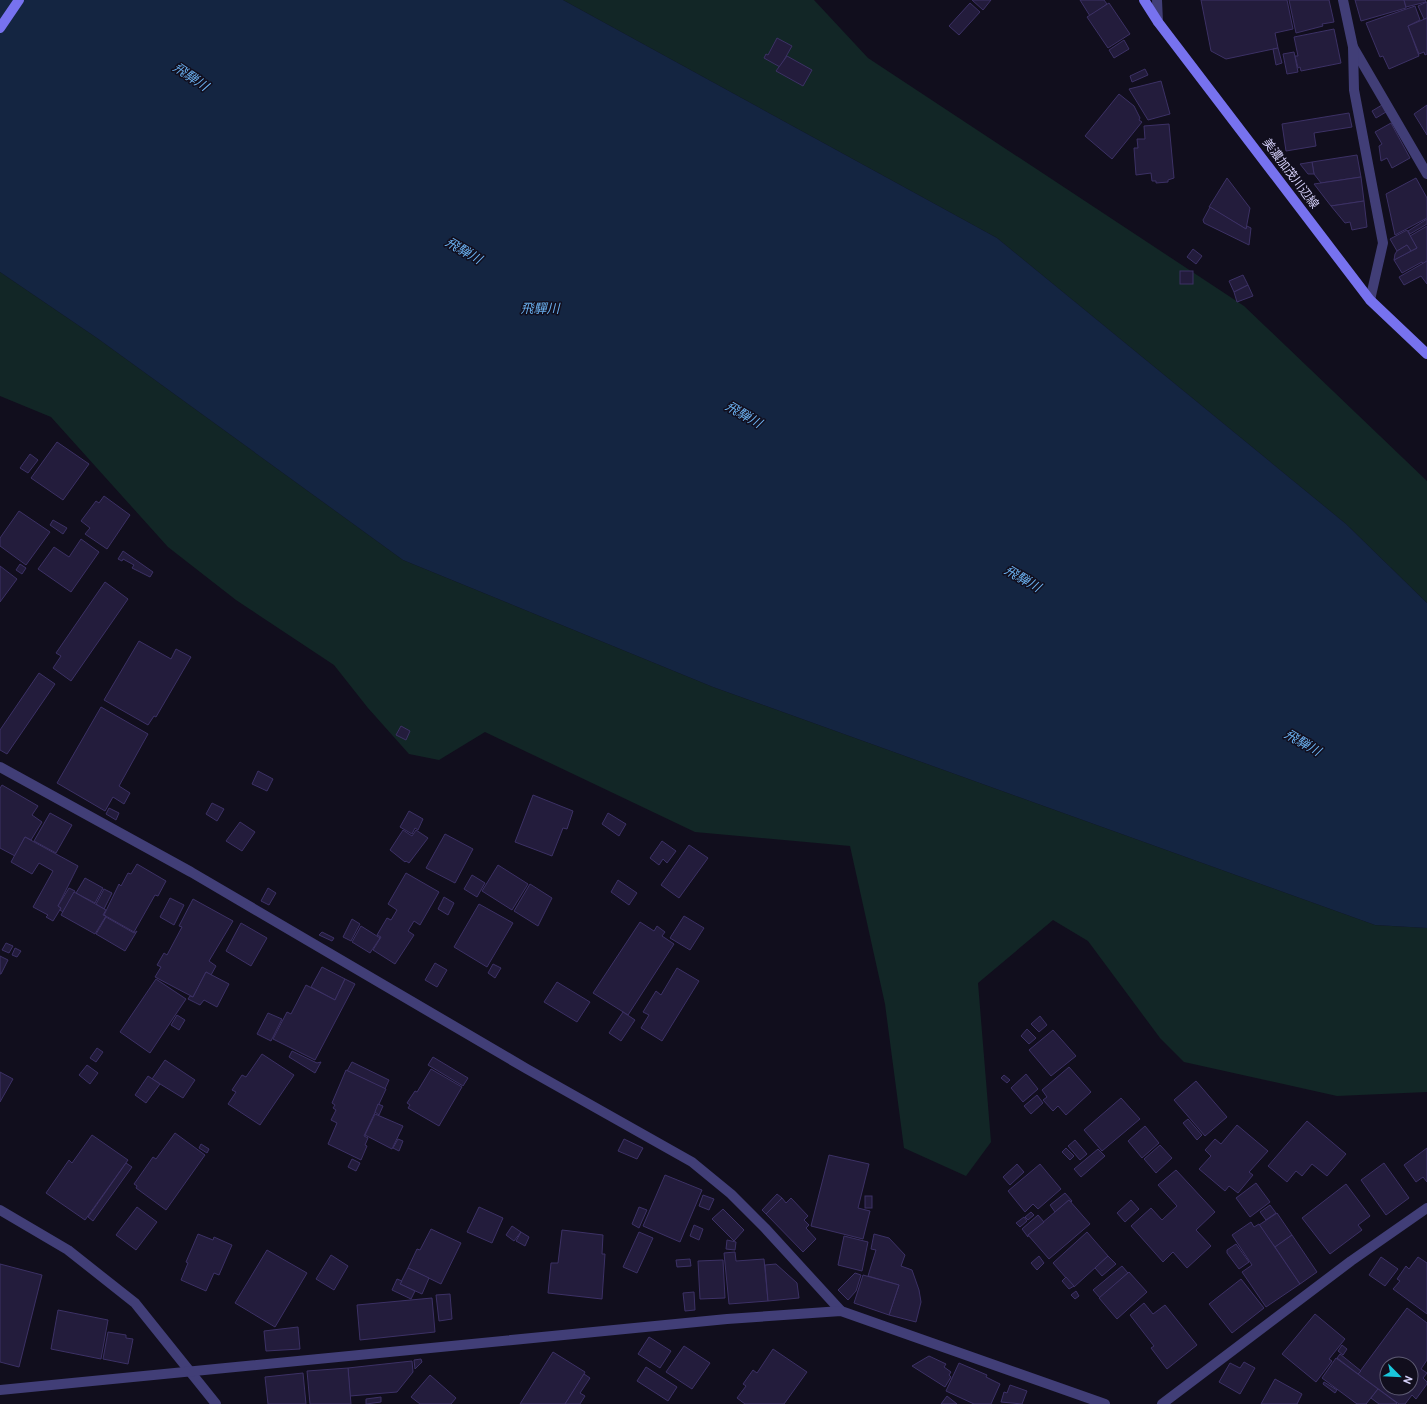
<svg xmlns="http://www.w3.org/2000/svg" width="1427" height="1404" font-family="Overpass,'Noto Sans JP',sans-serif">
<rect width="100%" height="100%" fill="#110e1d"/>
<g fill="#122626">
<polygon points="563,0 814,0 868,58 1244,306 1427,481 1427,603 1346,524 997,238"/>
<polygon points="0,272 97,338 403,560 713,687 1375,925 1427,928 1427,1092 1337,1096 1184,1062 1160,1038 1088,941 1053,920 978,983 991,1142 966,1176 904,1148 885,1004 850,846 695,832 485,732 439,760 409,754 368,708 334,665 236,600 168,547 51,417 0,396"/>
</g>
<polygon fill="#142541" points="0,0 563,0 997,238 1346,524 1427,603 1427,928 1375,925 713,687 403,560 97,338 0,272"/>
<g fill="#231c3c" stroke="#3c3165" fill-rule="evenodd">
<polygon points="972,0 991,0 983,10"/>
<polygon points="1080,0 1104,0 1107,4 1090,16"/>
<polygon points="1201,0 1287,0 1293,29 1275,33 1278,48 1226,59 1211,51"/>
<polygon points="1289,0 1329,0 1334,22 1322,24 1323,26 1296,33"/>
<polygon points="1355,0 1404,0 1406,8 1361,21"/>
<polygon points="1404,0 1425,0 1426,2 1406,7"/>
<polygon points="1427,2 1427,18 1424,19 1418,6"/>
<polygon points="970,3 980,12 959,35 949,26"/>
<polygon points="1109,3 1130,34 1108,48 1087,17"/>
<polygon points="1415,6 1420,20 1408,26 1419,56 1389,69 1383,56 1380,57 1366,23"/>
<polygon points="1427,18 1427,54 1425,55 1424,52 1419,54 1408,26"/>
<polygon points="1334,29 1341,63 1301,71 1300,67 1298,68 1295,56 1298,56 1294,37"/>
<polygon points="777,38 792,46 780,67 764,58 766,54 768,55"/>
<polygon points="1124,40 1129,49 1114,58 1109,50"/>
<polygon points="1278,48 1282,63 1276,65 1273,49"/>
<polygon points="1294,52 1298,72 1287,74 1283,54"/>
<polygon points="787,56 812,70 803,86 776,71"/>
<polygon points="1145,69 1148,75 1132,82 1130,76"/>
<polygon points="1161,81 1170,114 1148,120 1129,89"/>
<polygon points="1119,94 1134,106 1140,118 1139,120 1142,122 1112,159 1085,136"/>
<polygon points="1382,105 1386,112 1376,118 1372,111"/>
<polygon points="1427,105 1427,135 1414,114"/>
<polygon points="1349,113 1352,127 1314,133 1316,146 1286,151 1282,124"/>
<polygon points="1391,123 1410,158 1392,168 1387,158 1381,161 1379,146 1382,144 1375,132"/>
<polygon points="1169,124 1174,178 1168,180 1168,182 1156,183 1156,181 1152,181 1151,173 1136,175 1134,148 1138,148 1137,139 1145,139 1144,126"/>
<polygon points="1357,155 1361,177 1321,183 1314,174 1312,162"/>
<polygon points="1312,162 1314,174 1308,174 1300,164"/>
<polygon points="1361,177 1364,201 1331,206 1314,184"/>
<polygon points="1227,178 1250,208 1246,229 1209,207"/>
<polygon points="1416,178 1427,198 1427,218 1395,235 1386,194"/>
<polygon points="1364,201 1367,227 1352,230 1350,222 1345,223 1331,206"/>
<polygon points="1210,207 1246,229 1247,226 1251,228 1249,245 1204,223 1203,220"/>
<polygon points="1427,219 1427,224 1410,234 1408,231"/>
<polygon points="1427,226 1427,261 1423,264 1422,262 1402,273 1394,260 1417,248 1410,236"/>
<polygon points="1407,230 1417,248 1411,251 1407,245 1397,251 1390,239"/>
<polygon points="1407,245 1411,251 1394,260 1395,254 1397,251"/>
<polygon points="1193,249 1202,256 1196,264 1187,257"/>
<polygon points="1427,261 1427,284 1421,276 1404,285 1399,277"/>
<rect x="1180" y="271" width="13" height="13"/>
<polygon points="1243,275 1248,285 1234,292 1229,281"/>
<polygon points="1248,285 1253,296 1237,302 1234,292"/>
<polygon points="57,442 89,464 63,500 31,478"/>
<polygon points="30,454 38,460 28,473 20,468"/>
<polygon points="104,496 130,515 107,549 85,534 90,528 81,521 96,501 99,503"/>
<polygon points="19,511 50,532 26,565 0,546 0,538"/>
<polygon points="53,520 67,528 63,534 50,525"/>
<polygon points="81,539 99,552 71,592 38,569 54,547 69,557"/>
<polygon points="123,551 153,572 150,577 132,568 134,565 123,559 122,561 118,559"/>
<polygon points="20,564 26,568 22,574 16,570"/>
<polygon points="0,566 17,579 0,602"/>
<polygon points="105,582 128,599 71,681 53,668 61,656 56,653"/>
<polygon points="139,641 171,659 176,649 191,657 156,717 154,716 148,725 104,700"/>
<polygon points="39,673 55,684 7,754 0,750 0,730"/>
<polygon points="101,707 148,734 119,786 130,793 124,804 113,797 105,811 57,783"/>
<polygon points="401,726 410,731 406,740 396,735"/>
<polygon points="258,771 273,779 267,791 252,784"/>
<polygon points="2,785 38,806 32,815 42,822 31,840 25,837 15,856 0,848 0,788"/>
<polygon points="533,795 573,811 567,829 563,828 552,856 515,842"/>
<polygon points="212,803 224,809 217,821 206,814"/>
<polygon points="109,808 119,813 116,820 106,814"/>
<polygon points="409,811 423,819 418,830 415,828 412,834 400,827"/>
<polygon points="50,813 72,825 56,853 34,841"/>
<polygon points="608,813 626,824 619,836 602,824"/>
<polygon points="240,822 255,832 242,851 226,841"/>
<polygon points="403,830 412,836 416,830 428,838 409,863 406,861 405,862 390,850"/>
<polygon points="445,834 473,849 455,883 426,868"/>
<polygon points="25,837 78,866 58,906 61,908 53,921 46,917 48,915 33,907 53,871 39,863 32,874 11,862"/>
<polygon points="662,841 676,851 667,863 663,859 659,865 650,858"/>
<polygon points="689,845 708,858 679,898 661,885"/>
<polygon points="137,864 166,881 158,896 155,895 134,932 104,915 119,884 121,886 128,873 131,874"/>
<polygon points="498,865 528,884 512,910 482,891"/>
<polygon points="406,873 439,892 420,925 414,921 408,931 414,935 395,964 373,950 381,937 377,935 387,918 391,920 397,910 388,904"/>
<polygon points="472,875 485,883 477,897 464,889"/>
<polygon points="85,878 103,888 95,903 76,893"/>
<polygon points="618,880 637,893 629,905 611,892"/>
<polygon points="530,884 552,898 538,926 514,911"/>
<polygon points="69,888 75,891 63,912 60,910 61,908 58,906"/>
<polygon points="268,888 276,893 269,905 261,901"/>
<polygon points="104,889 112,893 104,909 96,904"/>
<polygon points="74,892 106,910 103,915 106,916 95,934 61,915"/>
<polygon points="444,897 454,903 448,915 438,909"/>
<polygon points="170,898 184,905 174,925 160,917"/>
<polygon points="193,899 233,921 209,961 216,966 211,975 206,972 193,997 155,977 161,967 157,965 164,953 167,955 182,927 179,926"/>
<polygon points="479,904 513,923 487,967 454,947"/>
<polygon points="684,916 704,928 690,950 670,938"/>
<polygon points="106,917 134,933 137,931 125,951 96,934"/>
<polygon points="352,919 360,924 351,941 343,937"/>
<polygon points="640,922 654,931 657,926 665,932 662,936 674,944 628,1015 593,993"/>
<polygon points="241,923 267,938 251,966 226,951"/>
<polygon points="361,926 380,938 370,953 352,942"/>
<polygon points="322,932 334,938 332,941 319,935"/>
<polygon points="6,943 13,946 9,953 2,950"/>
<polygon points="15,948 21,951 17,957 12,955"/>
<polygon points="0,956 8,960 1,974 0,974"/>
<polygon points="435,963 447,970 437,987 425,980"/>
<polygon points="493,964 501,968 495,978 488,973"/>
<polygon points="322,967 345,979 335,1000 311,987"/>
<polygon points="677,968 699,981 662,1041 641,1028 649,1015 643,1012 656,991 661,995"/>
<polygon points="206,972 229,984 217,1007 204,1000 200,1005 188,999 190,996 193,997"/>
<polygon points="156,979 186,999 150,1053 120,1032"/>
<polygon points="345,979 355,984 315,1060 273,1039 287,1012 291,1014 306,985 335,1000"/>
<polygon points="557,982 590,1002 577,1022 544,1002"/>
<polygon points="623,1012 635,1020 621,1041 609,1033"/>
<polygon points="268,1013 282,1019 271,1041 257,1034"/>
<polygon points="177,1015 185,1020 179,1030 171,1025"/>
<polygon points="1040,1016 1047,1025 1039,1032 1031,1024"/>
<polygon points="1027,1029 1036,1038 1029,1044 1021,1036"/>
<polygon points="1053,1030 1076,1056 1051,1076 1029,1050"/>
<polygon points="97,1048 103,1052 96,1062 90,1058"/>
<polygon points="292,1051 317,1063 321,1062 315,1073 289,1057"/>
<polygon points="262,1054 294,1075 260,1125 228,1104 236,1092 232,1090 242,1075 246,1077"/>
<polygon points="433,1057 468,1078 463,1086 428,1065"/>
<polygon points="165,1060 195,1080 183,1098 152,1079"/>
<polygon points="352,1062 389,1080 385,1089 347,1071"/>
<polygon points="87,1065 98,1073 90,1084 79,1075"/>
<polygon points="1069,1067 1091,1092 1066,1115 1058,1106 1053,1111 1043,1100 1047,1097 1042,1090"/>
<polygon points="431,1069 462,1087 439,1126 408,1108 410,1105 407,1103 415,1091 417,1092"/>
<polygon points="346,1070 386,1089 364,1136 368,1138 365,1145 367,1146 361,1160 328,1144 337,1123 331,1120 336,1110 333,1108 335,1105 332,1103"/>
<polygon points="0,1072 13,1079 0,1102"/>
<polygon points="1026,1074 1038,1089 1023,1102 1011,1088"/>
<polygon points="1004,1075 1010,1080 1007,1083 1001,1078"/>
<polygon points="148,1076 160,1084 146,1103 135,1095"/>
<polygon points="1196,1081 1227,1117 1205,1136 1174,1100"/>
<polygon points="1037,1095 1043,1103 1031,1114 1024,1106"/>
<polygon points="1121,1098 1140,1119 1102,1151 1084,1130"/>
<polygon points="378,1104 383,1106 379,1115 375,1112"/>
<polygon points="375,1114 403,1126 392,1149 365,1135"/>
<polygon points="1188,1119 1202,1135 1197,1140 1183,1123"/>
<polygon points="1307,1121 1346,1154 1327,1176 1312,1164 1302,1176 1296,1171 1287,1182 1268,1166"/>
<polygon points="1237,1125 1268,1151 1249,1172 1253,1175 1238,1193 1229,1186 1225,1191 1199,1169 1211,1156 1205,1150 1215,1139 1221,1144"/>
<polygon points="1145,1126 1159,1143 1142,1158 1128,1141"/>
<polygon points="175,1133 205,1155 166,1210 136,1188 137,1186 134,1184 153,1157 156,1159"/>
<polygon points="92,1135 128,1160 85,1220 46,1193 69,1160 72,1163"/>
<polygon points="398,1139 403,1141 399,1151 393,1148"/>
<polygon points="624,1139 643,1148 637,1159 618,1151"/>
<polygon points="1075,1140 1087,1154 1080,1160 1068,1146"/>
<polygon points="201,1144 209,1149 207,1153 199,1148"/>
<polygon points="1160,1145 1172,1158 1156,1173 1144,1159"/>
<polygon points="1066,1148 1074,1156 1070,1160 1062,1152"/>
<polygon points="1427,1148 1427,1182 1423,1177 1416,1182 1404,1165"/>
<polygon points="1098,1149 1105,1156 1081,1177 1074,1169"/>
<polygon points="829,1155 869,1164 858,1208 870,1211 863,1239 811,1226"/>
<polygon points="352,1159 360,1163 356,1171 348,1167"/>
<polygon points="126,1163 132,1167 93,1221 88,1217"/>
<polygon points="1384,1163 1409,1198 1386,1215 1361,1180"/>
<polygon points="1017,1164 1024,1172 1010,1185 1003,1177"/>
<polygon points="1040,1164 1061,1189 1038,1209 1033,1204 1025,1212 1008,1191"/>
<polygon points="1176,1170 1215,1212 1196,1230 1211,1246 1187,1268 1173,1252 1163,1262 1131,1226 1151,1208 1162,1220 1177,1206 1158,1185"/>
<polygon points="665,1175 702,1190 680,1242 643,1226"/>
<polygon points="1256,1183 1270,1202 1250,1217 1236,1198"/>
<polygon points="1346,1184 1370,1216 1358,1225 1362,1230 1330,1254 1302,1218"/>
<polygon points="1065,1193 1072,1201 1071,1202 1069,1200 1055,1212 1050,1205"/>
<polygon points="777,1194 782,1198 766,1214 762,1210"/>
<polygon points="703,1195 714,1199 709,1210 699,1206"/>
<rect x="865" y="1196" width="7" height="12"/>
<polygon points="782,1198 786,1203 791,1198 808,1216 804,1220 809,1225 806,1228 816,1239 803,1252 766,1214"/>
<polygon points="1069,1200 1090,1224 1049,1259 1028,1235"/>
<polygon points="1131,1200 1139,1209 1125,1222 1117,1213"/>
<polygon points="1270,1205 1276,1213 1266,1220 1260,1212"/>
<polygon points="137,1207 157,1222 136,1250 116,1235"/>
<polygon points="479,1207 503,1218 492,1243 467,1232"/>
<polygon points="639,1207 647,1210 639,1228 632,1224"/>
<polygon points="723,1209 744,1230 734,1241 712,1219"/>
<polygon points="1031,1212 1034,1215 1028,1220 1025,1217"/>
<polygon points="1277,1213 1292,1235 1275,1247 1259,1225"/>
<polygon points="1038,1215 1044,1222 1028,1235 1028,1237 1022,1229"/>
<polygon points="1024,1217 1027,1221 1020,1227 1016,1223"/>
<polygon points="1251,1222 1254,1227 1259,1224 1300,1284 1266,1307 1242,1272 1252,1265 1232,1235"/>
<polygon points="694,1225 703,1229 699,1240 690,1236"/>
<polygon points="512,1226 521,1232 514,1241 506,1235"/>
<polygon points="431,1229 461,1243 441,1284 408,1268 417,1249 420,1250"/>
<polygon points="562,1230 603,1235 602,1254 605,1254 602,1299 548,1293 551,1263 558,1263"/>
<polygon points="521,1232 529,1237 525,1246 516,1241"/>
<polygon points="639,1232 653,1238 637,1273 623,1267"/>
<polygon points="1087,1232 1108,1256 1074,1287 1053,1263"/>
<polygon points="198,1234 213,1240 214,1237 232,1245 219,1275 214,1273 206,1291 181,1280 188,1263 186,1262"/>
<polygon points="874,1234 889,1238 905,1255 901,1266 912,1270 919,1290 921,1302 916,1322 889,1315 899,1285 868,1276 876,1250 871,1249"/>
<polygon points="1292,1235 1317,1272 1300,1284 1275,1247"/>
<polygon points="844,1236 868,1242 862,1271 838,1265"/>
<polygon points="727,1240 736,1242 735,1250 726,1249"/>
<polygon points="1236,1244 1249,1262 1239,1269 1227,1253 1227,1250"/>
<polygon points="267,1250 307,1273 275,1327 235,1303"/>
<polygon points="735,1252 736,1261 764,1259 768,1301 729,1304 724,1253"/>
<polygon points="331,1255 348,1266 334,1290 316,1279"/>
<polygon points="1039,1256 1044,1263 1037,1270 1031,1263"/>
<polygon points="1108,1256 1116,1264 1102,1276 1095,1268"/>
<polygon points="1381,1257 1398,1269 1385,1286 1369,1275"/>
<polygon points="1418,1257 1427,1263 1427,1314 1393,1289 1400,1281 1397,1279 1406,1266 1409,1269"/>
<polygon points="690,1259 691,1266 677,1267 676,1260"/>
<polygon points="723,1260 725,1298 700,1299 698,1261"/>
<polygon points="0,1264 42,1275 19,1367 0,1362"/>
<polygon points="776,1264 797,1283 799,1298 768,1301 765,1265"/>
<polygon points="1122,1266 1128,1273 1100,1298 1093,1290"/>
<polygon points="408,1268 429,1278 422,1294 400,1284"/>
<polygon points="1129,1272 1147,1292 1117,1319 1099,1298"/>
<polygon points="855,1273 861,1275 856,1291 848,1300 838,1290"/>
<polygon points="863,1275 899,1285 889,1315 854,1303"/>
<polygon points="1066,1277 1074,1286 1069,1289 1062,1281"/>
<polygon points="397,1279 402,1281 400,1284 415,1291 411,1299 392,1290"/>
<polygon points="1241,1279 1264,1308 1232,1333 1209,1304"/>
<polygon points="1076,1291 1079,1296 1075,1299 1071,1295"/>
<polygon points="694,1292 695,1310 685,1311 683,1293"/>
<polygon points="450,1294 452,1319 439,1321 436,1295"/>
<polygon points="432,1298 435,1332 360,1340 357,1305"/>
<polygon points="1144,1303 1153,1314 1165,1305 1197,1345 1167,1369 1151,1348 1154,1346 1130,1315"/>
<path d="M1407,1308L1427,1323V1360L1421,1369L1427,1373L1423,1378L1427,1382V1384L1416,1399L1412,1395L1405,1404H1399L1358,1374ZM1387,1364H1411V1388H1387Z"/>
<polygon points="58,1310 108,1320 101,1359 51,1349"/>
<polygon points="1315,1314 1345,1339 1329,1359 1332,1361 1316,1382 1282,1354"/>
<polygon points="298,1327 300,1349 266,1351 264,1331"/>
<polygon points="108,1332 126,1335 126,1338 133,1339 128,1364 103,1359"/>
<polygon points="649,1337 671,1351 660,1368 638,1354"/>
<polygon points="1342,1345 1347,1349 1343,1355 1338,1351"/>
<polygon points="684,1346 710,1363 692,1389 666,1372"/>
<polygon points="773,1349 807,1372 784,1404 745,1404 737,1398 746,1386 743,1384 753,1370 757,1373"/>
<polygon points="553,1352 585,1372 584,1374 565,1404 520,1404"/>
<polygon points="1340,1354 1361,1371 1358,1374 1337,1358"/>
<polygon points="929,1356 946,1364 944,1367 951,1372 949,1375 951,1377 945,1387 912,1366"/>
<polygon points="1336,1358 1378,1389 1366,1404 1357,1404 1322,1378"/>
<polygon points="421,1359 422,1362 415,1369 414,1360"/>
<polygon points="412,1361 413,1372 397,1392 350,1396 348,1368"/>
<polygon points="1244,1362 1255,1368 1240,1394 1219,1382 1230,1363 1240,1368"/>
<polygon points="959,1363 987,1375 986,1377 1000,1384 991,1404 974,1404 946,1391"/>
<polygon points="646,1367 677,1387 668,1401 637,1381"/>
<polygon points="348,1368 351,1404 310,1404 307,1371"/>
<polygon points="303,1373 306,1404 268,1404 265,1377"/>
<polygon points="584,1374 590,1378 580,1393 585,1396 580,1404 565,1404"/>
<polygon points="430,1375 456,1398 451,1404 420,1404 411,1397"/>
<polygon points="1275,1379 1302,1394 1297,1404 1261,1404"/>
<polygon points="1324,1382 1337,1390 1335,1393 1323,1384"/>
<polygon points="1010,1385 1027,1391 1022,1404 1001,1402 1004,1392 1007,1393"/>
<polygon points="1378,1389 1397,1403 1396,1404 1379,1404 1371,1398"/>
<polygon points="947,1396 957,1404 941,1404"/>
<polygon points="381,1397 381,1402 366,1404 366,1399"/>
</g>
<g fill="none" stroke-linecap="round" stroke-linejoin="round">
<g stroke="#413e77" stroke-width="10">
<polyline points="1157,0 1158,22"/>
<polyline points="1353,47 1427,174"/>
<polyline points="0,767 191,872 527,1069 692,1162 731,1194 765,1228 841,1311"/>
<polyline points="0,1210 68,1250 135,1303 216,1404"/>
<polyline points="0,1390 727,1319 841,1311 1105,1404"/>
<polyline points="1162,1404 1351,1261 1427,1208"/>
</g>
<polyline stroke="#413e77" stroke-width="10" points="1343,0 1353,47 1354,90 1383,243 1370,300"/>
<g stroke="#7772ef" stroke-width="10">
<polyline points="1144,0 1158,22 1370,300 1427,354"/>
<polyline points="0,28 19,0"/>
</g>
</g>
<g text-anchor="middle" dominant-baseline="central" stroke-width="3" stroke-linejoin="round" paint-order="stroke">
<g font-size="12" fill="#d5d0fa" stroke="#110e1d">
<text transform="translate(1290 174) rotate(53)">美濃加茂川辺線</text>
</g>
<g font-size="13" font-style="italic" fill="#6aafee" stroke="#110e1d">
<text transform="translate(190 78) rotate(34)">飛騨川</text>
<text transform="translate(463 252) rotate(30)">飛騨川</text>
<text x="540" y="310">飛驒川</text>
<text transform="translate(743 416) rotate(30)">飛騨川</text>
<text transform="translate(1022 580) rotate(30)">飛騨川</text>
<text transform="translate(1302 744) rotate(30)">飛騨川</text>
</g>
</g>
<g transform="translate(1399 1376) rotate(114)"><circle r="19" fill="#110e1d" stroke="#5f5c75"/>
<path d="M0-3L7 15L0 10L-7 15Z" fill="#19c6dc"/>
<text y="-6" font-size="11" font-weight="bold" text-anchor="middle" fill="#d5d0fa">N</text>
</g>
</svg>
